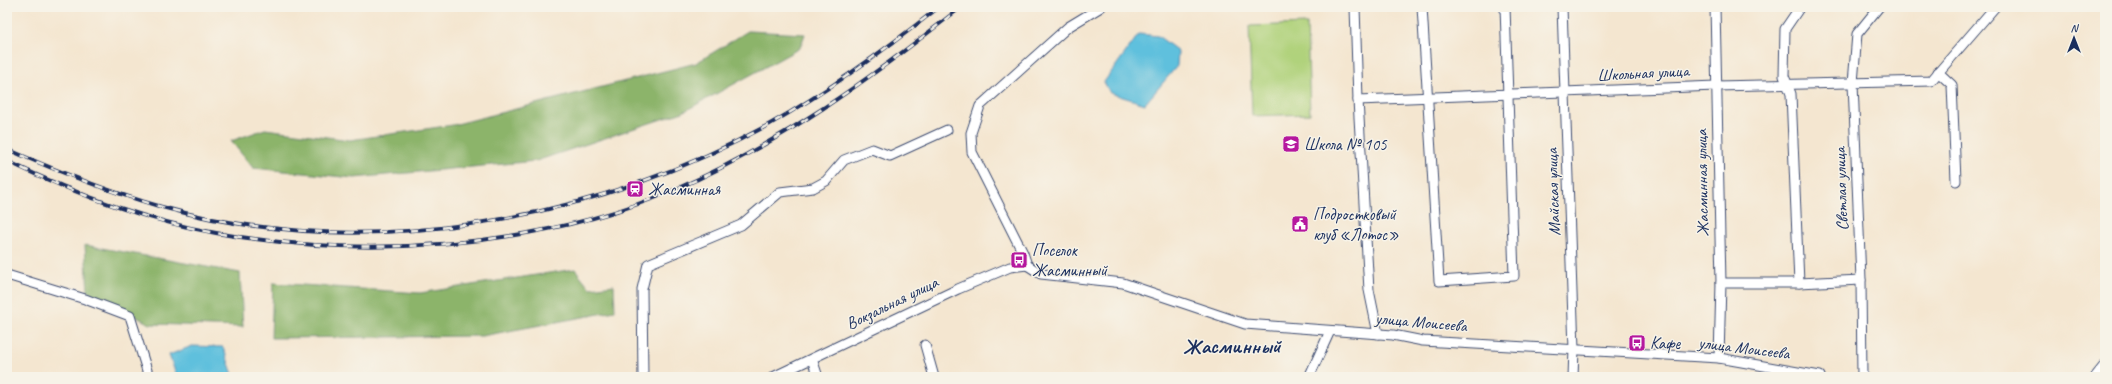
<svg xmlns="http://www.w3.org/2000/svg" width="2112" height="384" font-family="Caveat,sans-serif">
<rect width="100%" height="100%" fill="#f7f3e8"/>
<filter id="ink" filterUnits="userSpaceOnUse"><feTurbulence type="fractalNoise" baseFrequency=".025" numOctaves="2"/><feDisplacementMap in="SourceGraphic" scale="8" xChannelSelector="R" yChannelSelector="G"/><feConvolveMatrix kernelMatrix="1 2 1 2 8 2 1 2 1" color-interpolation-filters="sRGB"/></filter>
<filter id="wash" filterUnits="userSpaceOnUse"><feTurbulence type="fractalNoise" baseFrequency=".012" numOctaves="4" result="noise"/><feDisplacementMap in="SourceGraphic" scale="16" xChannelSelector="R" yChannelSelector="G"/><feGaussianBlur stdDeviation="0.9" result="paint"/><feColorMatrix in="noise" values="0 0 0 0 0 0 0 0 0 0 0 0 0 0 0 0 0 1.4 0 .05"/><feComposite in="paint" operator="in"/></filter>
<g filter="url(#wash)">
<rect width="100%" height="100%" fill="#f4e6d0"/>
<g fill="#b0d27b" stroke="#66806c">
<polygon points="1307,24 1310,114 1252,116 1249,26"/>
<polygon points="1660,373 1718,375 1718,377 1660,377"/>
</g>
<g fill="#8cb46b" stroke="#547264">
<polygon points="748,31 805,34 800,48 683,112 536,161 354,178 253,168 231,141 265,129 350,140 453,125 696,63"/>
<polygon points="85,245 240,273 243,327 150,324 88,292"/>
<polygon points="575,269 590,288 614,285 615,311 482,336 271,338 273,283 420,293"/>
</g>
<g fill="#5fc0dd" stroke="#3d789e">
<polygon points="1139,34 1158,36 1178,51 1177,66 1145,104 1110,93 1104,82"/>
<polygon points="192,346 223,347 234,377 177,377 169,355"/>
</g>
</g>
<g filter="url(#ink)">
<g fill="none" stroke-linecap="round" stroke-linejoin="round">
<g stroke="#3c4a6f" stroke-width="11">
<g id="street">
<polyline points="1355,7 1358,100 1369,290 1378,334"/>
<polyline points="1422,7 1439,281 1514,276 1505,7"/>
<polyline points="1562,7 1574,349 1573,377"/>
<polyline points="1715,7 1721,283 1719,358"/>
<polyline points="1938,72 1952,85 1956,181"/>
<polyline points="1358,100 1716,86 1931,81 1995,7"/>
<polyline points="1027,265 1041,274 1123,283 1245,324 1393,335 1423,341 1719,358 1820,376"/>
<polyline points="1027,265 1023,253 972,152 971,133 980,106 1068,27 1101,7"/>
<polyline points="7,275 85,299 130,316 149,377"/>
<polyline points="1721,283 1799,283 1861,280"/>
<polyline points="1799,283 1791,94 1784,76 1785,29 1800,7"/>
<polyline points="925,345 934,377"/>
<polyline points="812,359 818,377"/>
<polyline points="643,377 642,289 648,264 741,225 780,192 813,188 826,181 844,160 872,149 890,156 947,130"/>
<polyline points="773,377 958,289 1010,267 1027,265"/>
<polyline points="1309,377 1330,331"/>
<polyline points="1862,377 1861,280 1853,83 1857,34 1879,7"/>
</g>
</g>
<g stroke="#3c4a6f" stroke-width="14">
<polyline id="secondary" points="2097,377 2105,367"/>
</g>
<use href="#street" stroke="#fff" stroke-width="9"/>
<use href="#secondary" stroke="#fff" stroke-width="12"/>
<g stroke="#1b2f5e" stroke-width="4">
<g id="rail">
<path d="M7,149C57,171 109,192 162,207C363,263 589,223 770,124C830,90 885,50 939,7"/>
<path d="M7,161C73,193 143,220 216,233C362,259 536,249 674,190C780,144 870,79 961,7"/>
</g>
</g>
<use href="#rail" stroke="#f7f3e8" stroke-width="2.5" stroke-dasharray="8" stroke-linecap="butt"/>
</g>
</g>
<defs>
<g id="school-square" transform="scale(0.9)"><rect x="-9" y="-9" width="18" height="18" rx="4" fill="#b5179e" stroke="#f7f3e8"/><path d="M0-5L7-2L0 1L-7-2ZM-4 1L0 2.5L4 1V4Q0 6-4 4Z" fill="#fff"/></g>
<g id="station-square" transform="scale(0.9)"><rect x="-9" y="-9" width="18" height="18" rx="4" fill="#b5179e" stroke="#f7f3e8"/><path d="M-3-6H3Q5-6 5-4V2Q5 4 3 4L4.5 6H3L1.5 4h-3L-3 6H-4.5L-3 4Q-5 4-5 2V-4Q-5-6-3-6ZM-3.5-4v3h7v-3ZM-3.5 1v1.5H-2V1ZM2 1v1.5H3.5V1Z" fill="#fff"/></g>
<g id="civic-square" transform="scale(0.9)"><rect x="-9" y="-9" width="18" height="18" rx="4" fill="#b5179e" stroke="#f7f3e8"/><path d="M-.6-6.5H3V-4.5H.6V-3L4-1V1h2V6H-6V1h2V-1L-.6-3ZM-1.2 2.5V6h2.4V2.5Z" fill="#fff"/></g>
<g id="bus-square" transform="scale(0.9)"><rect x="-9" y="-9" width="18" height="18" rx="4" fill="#b5179e" stroke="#f7f3e8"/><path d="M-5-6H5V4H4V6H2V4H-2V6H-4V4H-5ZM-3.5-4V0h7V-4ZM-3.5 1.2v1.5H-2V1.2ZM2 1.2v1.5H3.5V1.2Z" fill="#fff"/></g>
</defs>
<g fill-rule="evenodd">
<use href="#school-square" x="1291" y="144"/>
<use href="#station-square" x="635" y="189"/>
<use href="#civic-square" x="1300" y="224"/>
<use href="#bus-square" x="1019" y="260"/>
<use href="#bus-square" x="1637" y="343"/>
</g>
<g text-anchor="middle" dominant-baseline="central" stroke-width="3" stroke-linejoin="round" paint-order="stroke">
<g font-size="17" fill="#1b2f5e" stroke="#f7f3e8">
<text transform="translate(1643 73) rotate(-3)">Школьная улица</text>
<text transform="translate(1702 183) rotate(-91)">Жасминная улица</text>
<text transform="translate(1841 189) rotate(-92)">Светлая улица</text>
<text transform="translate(1553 192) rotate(-92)">Майская улица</text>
<text transform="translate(892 303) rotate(-26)">Вокзальная улица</text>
<text transform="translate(1421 322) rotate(5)">улица Моисеева</text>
<text transform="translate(1744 348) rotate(7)">улица Моисеева</text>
</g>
<g font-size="17" fill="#1b2f5e" stroke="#f7f3e8" text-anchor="start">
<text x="1304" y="144">Школа № 105</text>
<text x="648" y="189">Жасминная</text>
<text x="1313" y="214">Подростковый<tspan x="1313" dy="20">клуб «Лотос»</tspan></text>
<text x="1032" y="250">Поселок<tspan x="1032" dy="20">Жасминный</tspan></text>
<text x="1650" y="343">Кафе</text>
</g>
<g font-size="21" font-weight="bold" fill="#1b2f5e" stroke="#f7f3e8">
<text x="1232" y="346">Жасминный</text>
</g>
</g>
<rect width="2112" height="384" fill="none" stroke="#f7f3e8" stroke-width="24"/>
<g transform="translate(2074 38)" stroke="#f7f3e8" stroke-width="3" paint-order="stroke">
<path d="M0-3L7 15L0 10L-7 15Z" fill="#1b2f5e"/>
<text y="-6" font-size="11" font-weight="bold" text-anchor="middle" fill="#1b2f5e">N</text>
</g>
</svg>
